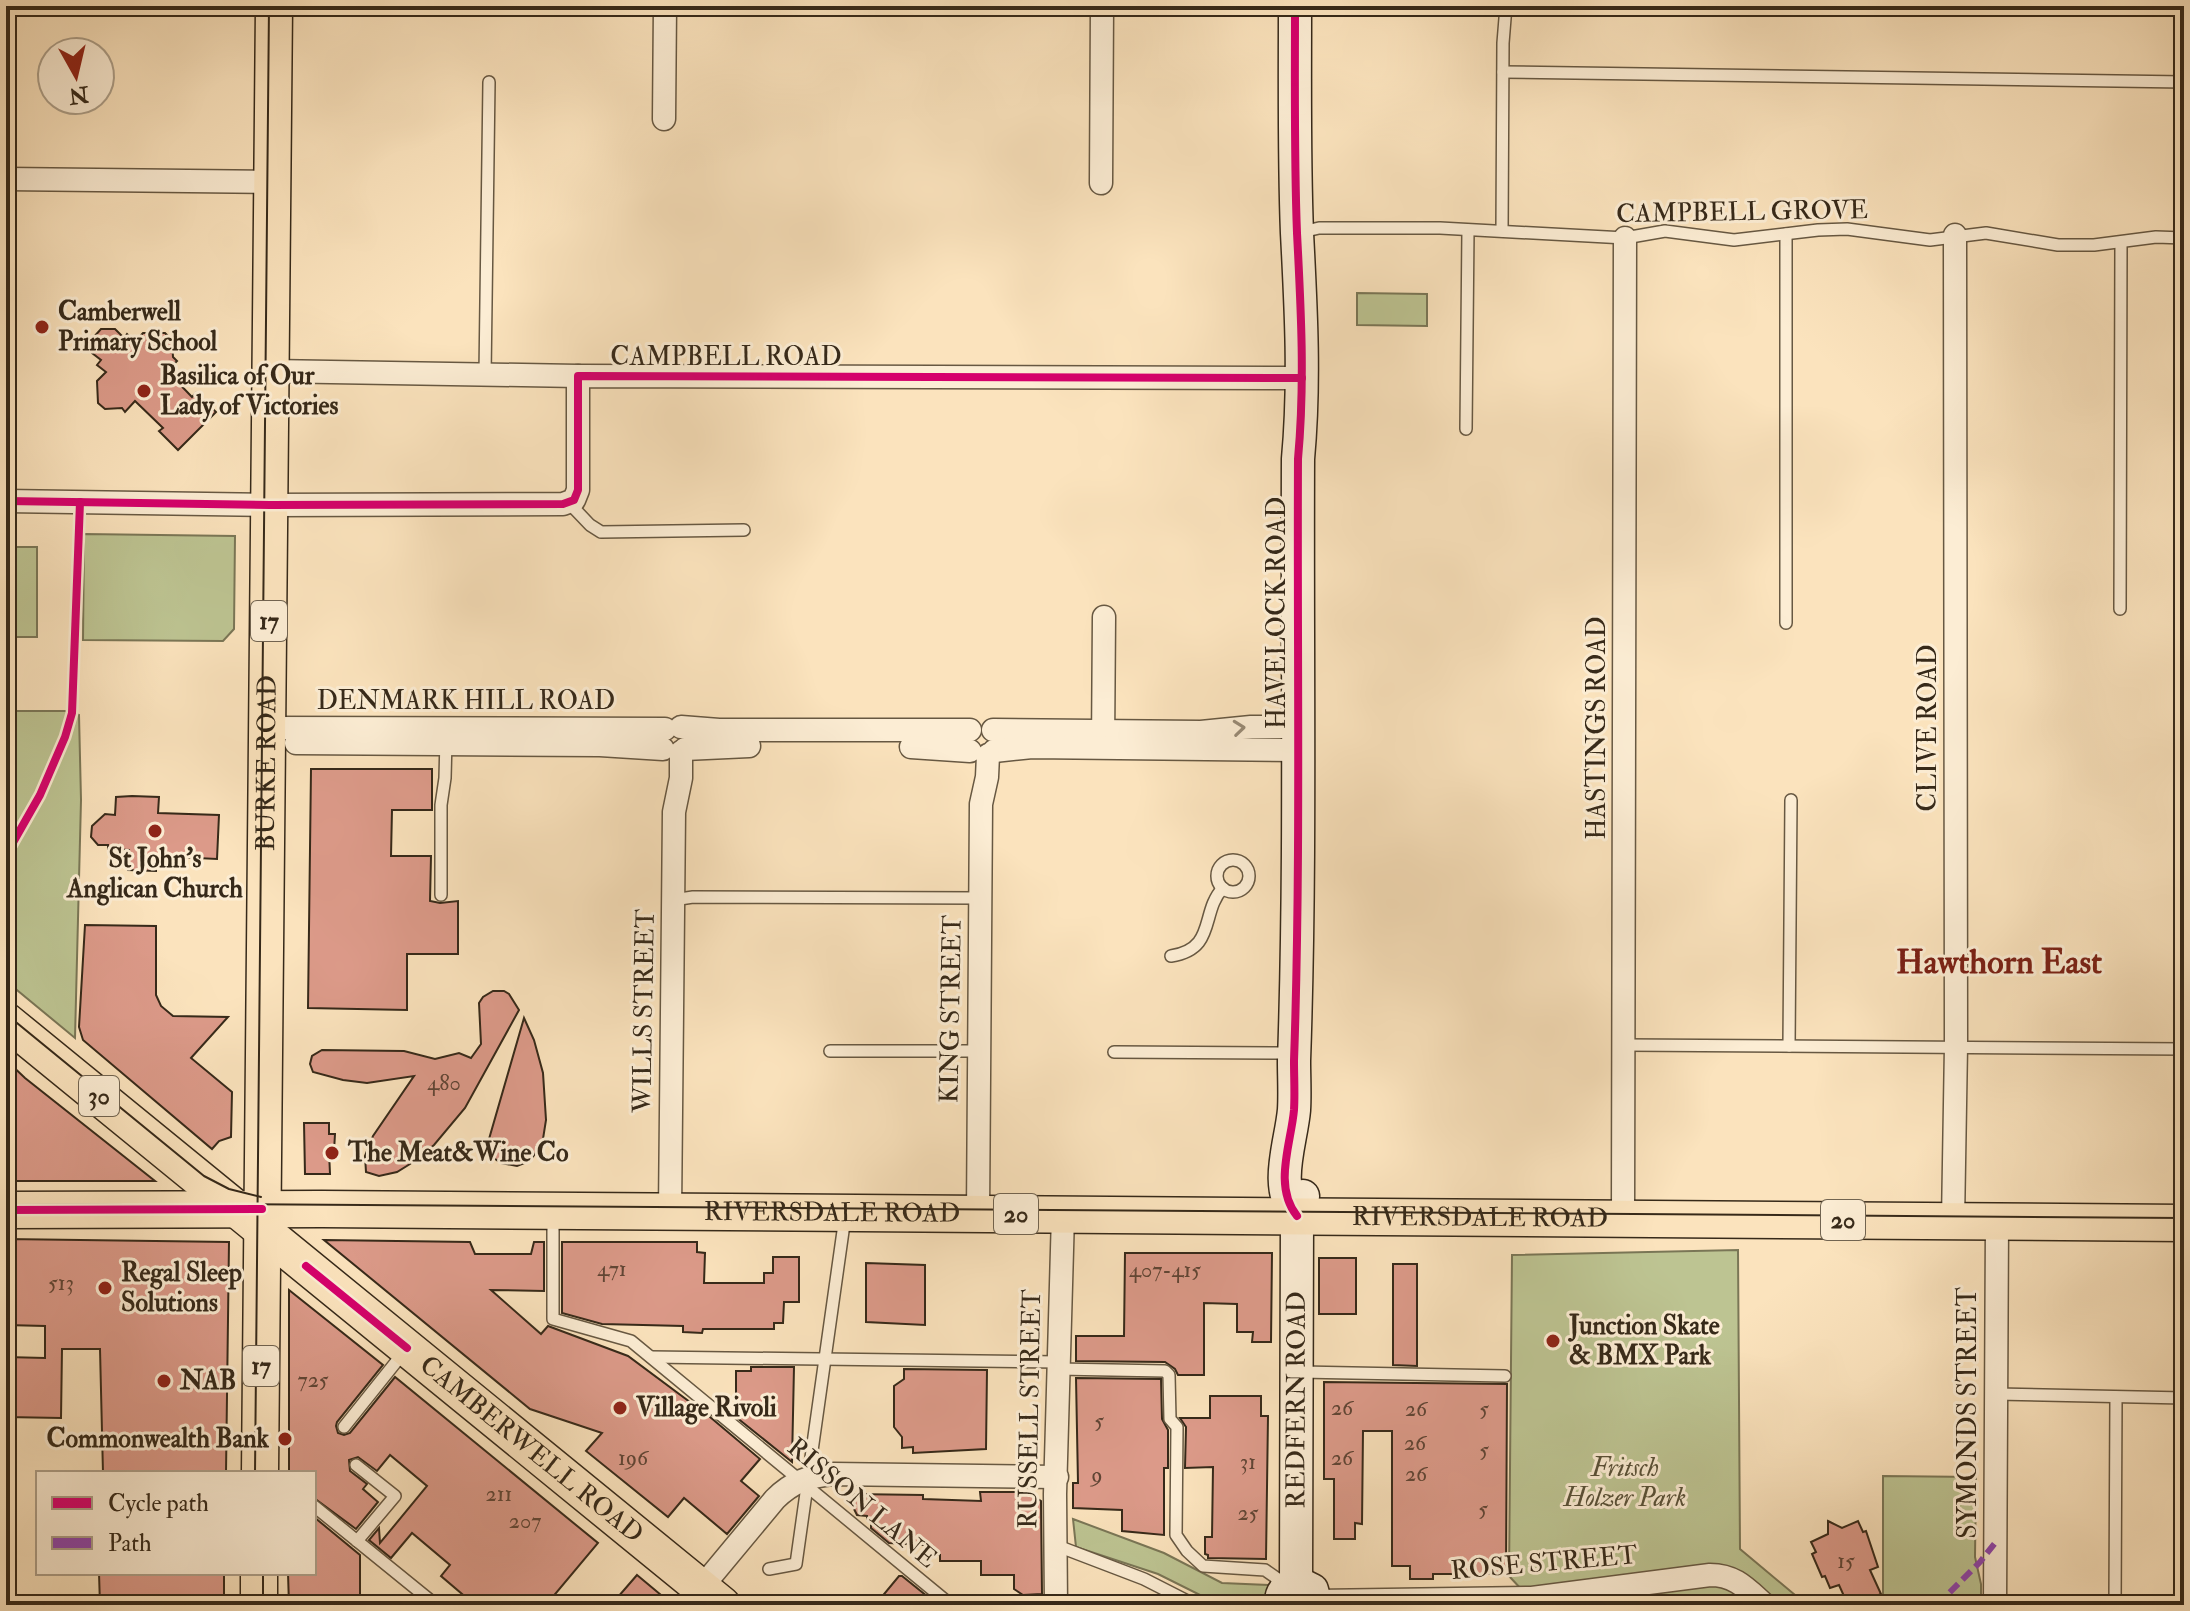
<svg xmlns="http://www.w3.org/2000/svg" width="2190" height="1611" font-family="'IM FELL Double Pica',serif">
<rect width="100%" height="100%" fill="#fbe3bd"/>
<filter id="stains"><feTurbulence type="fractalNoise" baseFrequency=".0025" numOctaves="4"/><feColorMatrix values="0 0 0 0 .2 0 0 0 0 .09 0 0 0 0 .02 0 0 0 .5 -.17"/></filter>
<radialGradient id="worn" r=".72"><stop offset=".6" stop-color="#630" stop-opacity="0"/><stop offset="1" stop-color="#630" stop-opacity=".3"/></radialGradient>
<g fill="#bdc492" stroke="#7a7656" stroke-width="2">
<polygon points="1357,293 1427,294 1427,326 1357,325"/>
<polygon points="84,534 235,536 234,629 223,641 83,640"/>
<rect x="6" y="547" width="31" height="90"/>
<polygon points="6,711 68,711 79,715 81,800 75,1038 6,981"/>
<polygon points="1738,1250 1740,1549 1807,1605 1536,1605 1509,1576 1512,1255"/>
<polygon points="1883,1476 1976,1477 1975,1557 1981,1584 1981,1605 1883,1605"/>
<polygon points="1073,1519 1164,1553 1222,1583 1268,1585 1268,1605 1220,1605 1158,1574 1076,1547"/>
</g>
<g fill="#dc9a89" stroke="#362919" stroke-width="2">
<polygon points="101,329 115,329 124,338 127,334 135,342 143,333 165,333 172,340 173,357 177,361 167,371 192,397 196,393 216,412 178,450 159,431 163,428 135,401 125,412 122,408 105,409 98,403 97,381 106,372 97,365 101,360 92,353 92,339"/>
<polygon points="311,769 432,769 432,810 392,810 391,856 431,856 430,901 440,903 458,901 458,954 407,954 407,1010 308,1008"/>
<polygon points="132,796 159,797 158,813 219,815 217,859 156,856 156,871 128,870 129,850 108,849 108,845 98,845 91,837 92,826 105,814 115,815 116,797"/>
<polygon points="85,925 156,926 156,995 161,1006 173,1016 228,1017 191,1058 232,1092 231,1137 219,1141 212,1149 83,1040 79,1027"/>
<polygon points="493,991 504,991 509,994 519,1010 465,1108 434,1145 410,1164 397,1172 379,1176 366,1172 365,1156 373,1136 414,1076 367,1083 343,1080 313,1072 310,1064 312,1056 322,1050 404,1051 435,1059 459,1053 471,1058 481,1044 479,1003 483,997"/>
<polygon points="524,1018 534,1040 543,1073 546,1120 543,1139 539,1148 530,1161 517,1166 501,1163 491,1156 487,1146"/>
<polygon points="6,1060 25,1078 155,1181 6,1181"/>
<polygon points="304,1123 329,1123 329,1134 335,1134 334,1151 329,1151 330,1174 305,1174"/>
<polygon points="6,1239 229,1242 226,1473 103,1473 100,1349 62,1349 61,1418 6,1417 6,1357 45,1358 45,1326 6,1325"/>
<polygon points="324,1240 470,1242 475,1254 531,1254 534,1242 544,1242 544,1291 491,1290 541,1334 548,1326 628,1356 710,1417 760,1459 741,1481 759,1496 727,1534 684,1498 668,1517 586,1451 602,1433 530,1409"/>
<polygon points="562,1242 697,1242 697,1252 705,1253 704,1283 764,1283 764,1273 773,1273 773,1257 799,1257 799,1302 784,1302 783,1323 774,1323 774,1329 703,1329 702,1333 683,1332 683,1326 602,1324 562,1313"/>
<polygon points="1125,1253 1272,1253 1271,1342 1252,1342 1253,1332 1237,1332 1237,1304 1204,1303 1204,1375 1178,1375 1175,1369 1165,1362 1076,1361 1076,1336 1124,1336"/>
<rect x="1319" y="1258" width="37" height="56"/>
<polygon points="866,1263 925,1265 925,1325 866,1322"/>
<polygon points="1393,1264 1417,1264 1417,1366 1393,1365"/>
<polygon points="289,1290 383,1365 337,1422 336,1426 338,1433 344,1435 350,1433 395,1377 598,1543 546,1605 475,1605 441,1576 450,1565 412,1533 391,1558 369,1540 379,1528 380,1543 427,1486 390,1455 377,1471 358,1457 349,1460 350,1471 367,1484 363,1489 378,1502 356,1529 314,1498 314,1473 289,1473"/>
<polygon points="751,1367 794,1367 792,1462 736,1417 736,1371 751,1371"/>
<polygon points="904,1369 987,1370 986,1449 913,1453 913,1447 902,1448 902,1437 894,1427 894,1386 904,1379"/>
<polygon points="1076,1378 1161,1379 1162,1419 1168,1430 1168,1468 1164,1468 1164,1535 1122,1531 1122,1510 1073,1508 1073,1483 1078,1483"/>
<polygon points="1324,1382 1507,1384 1506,1574 1433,1574 1433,1579 1410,1579 1410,1566 1392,1566 1392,1431 1363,1431 1362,1524 1355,1523 1355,1539 1334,1539 1334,1479 1324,1479"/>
<polygon points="1210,1396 1261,1396 1261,1416 1268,1416 1266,1559 1208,1558 1208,1555 1205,1554 1205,1537 1212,1537 1213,1467 1185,1468 1186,1427 1180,1418 1210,1418"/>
<polygon points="980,1492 1027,1492 1041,1501 1042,1594 1023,1595 1014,1589 1014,1575 981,1575 981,1561 940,1561 940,1555 928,1554 928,1546 925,1545 889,1543 871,1528 871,1519 867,1519 867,1516 857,1515 853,1507 853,1494 923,1495 923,1499 981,1501"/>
<polygon points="314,1517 360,1555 360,1605 289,1605 288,1573 314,1573"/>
<polygon points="1828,1521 1842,1528 1858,1521 1863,1532 1866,1531 1878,1567 1870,1570 1881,1594 1874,1597 1878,1605 1848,1605 1839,1585 1830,1588 1825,1576 1822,1577 1812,1554 1816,1552 1811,1542 1828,1534"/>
<polygon points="99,1573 224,1573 224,1605 100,1605"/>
<polygon points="637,1575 673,1605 611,1605"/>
<polygon points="899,1576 902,1576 938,1605 875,1605"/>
</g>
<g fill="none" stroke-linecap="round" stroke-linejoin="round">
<g stroke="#675842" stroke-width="14">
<g id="lane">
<polyline points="1503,72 2184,82"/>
<polyline points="1502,231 1503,43 1506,6"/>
<polyline points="1302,232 1319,228 1440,228 1625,238 1665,231 1734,240 1818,230 1847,229 1930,240 1986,233 2058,245 2094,245 2156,237 2184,238"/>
<polyline points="485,375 489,82"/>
<polyline points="1466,429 1468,230"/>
<polyline points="569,503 590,525 601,532 744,530"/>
<polyline points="2120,609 2121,242"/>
<polyline points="1786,623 1786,234"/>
<circle cx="1233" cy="876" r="16"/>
<polyline points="441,895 441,805 445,778 446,740"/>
<polyline points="673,900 693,897 980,898"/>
<path d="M1171,956C1217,949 1200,912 1223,888"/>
<polyline points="1625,1045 2184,1049"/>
<polyline points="1789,1046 1791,800"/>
<polyline points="830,1051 978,1051"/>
<polyline points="1114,1052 1290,1053"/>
<polyline points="553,1216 553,1319 631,1341 951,1605"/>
<polyline points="651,1357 1059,1362"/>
<polyline points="1058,1369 1165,1371 1169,1375 1170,1419 1177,1427 1176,1535 1187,1551 1203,1566 1265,1570 1288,1586"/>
<polyline points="1301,1372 1505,1376"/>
<polyline points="1997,1394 2184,1398"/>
<polyline points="344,1427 404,1352"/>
<polyline points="356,1465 395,1496 357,1541"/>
<polyline points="314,1506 436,1605"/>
<polyline points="1055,1545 1144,1579 1195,1605"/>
<polyline points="769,1569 796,1564 845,1217"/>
<polyline points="2115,1605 2116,1397"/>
</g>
</g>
<g stroke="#675842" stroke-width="25">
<g id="street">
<polyline points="664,119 665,6"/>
<polyline points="6,179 273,182"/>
<polyline points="1101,183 1102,6"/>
<polyline points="271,371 578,376"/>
<polyline points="6,501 270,505 563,504 574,500 578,490 578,376 1302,378"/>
<polyline points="681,727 719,730 970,730"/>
<polyline points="268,728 665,729"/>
<polyline points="993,730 1201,732 1251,727 1297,727"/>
<polyline points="296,743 600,745 663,749"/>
<polyline points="1103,746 1104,617"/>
<polyline points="911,747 970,751"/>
<polyline points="685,749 749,746"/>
<polyline points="994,751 1032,747 1297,750"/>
<polyline points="670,1212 674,812 681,778 681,752"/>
<polyline points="978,1214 981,804 987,777 988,755"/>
<polyline points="1623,1219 1625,238"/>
<polyline points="1953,1221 1956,1046 1955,235"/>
<path d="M701,1588L775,1499C792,1482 809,1476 833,1474L1057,1477"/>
<path d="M1316,1601L1532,1598L1710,1575C1735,1575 1746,1588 1765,1605"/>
<polyline points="1056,1605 1055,1494 1063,1215"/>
<polyline points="1995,1605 1997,1222"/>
</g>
</g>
<g stroke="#362919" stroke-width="35">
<g id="secondary">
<path d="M1295,6C1295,81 1294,157 1297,233C1301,309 1305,383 1298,459C1297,660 1301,861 1294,1061C1294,1077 1295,1094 1294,1110C1291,1144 1273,1186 1297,1216"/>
<path id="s1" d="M1296,1584L1297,1216L1303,1196"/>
<path d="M1281,1605C1280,1592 1287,1585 1300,1584L1312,1590L1316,1605"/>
</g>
</g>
<g stroke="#362919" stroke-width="39">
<g id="primary">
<path id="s2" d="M6,1021L722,1605"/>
<path id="s3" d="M6,1210L322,1209L2184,1223"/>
<path id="s4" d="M260,1473L274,6"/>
<polyline points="259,1605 259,1573"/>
</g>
</g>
<use href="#lane" stroke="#fcedd4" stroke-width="11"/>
<use href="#street" stroke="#fcedd4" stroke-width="22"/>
<use href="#secondary" stroke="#fcedd4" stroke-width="32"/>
<use href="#primary" stroke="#fbe3bd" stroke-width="36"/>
<g stroke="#362919" stroke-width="2">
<polyline points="6,1014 204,1176 229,1189 261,1197"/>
<polyline points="6,1205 230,1204 2184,1218"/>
<polyline points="255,1473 269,6"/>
<polyline points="263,1605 263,1573"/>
</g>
<polyline stroke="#8e44ad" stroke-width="6" stroke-dasharray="12 6" stroke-linecap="butt" points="1937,1605 1980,1562 1995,1543"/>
<g stroke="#fcedd4" stroke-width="13">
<g id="cycleway">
<path d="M1295,6C1295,81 1294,157 1297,233C1301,309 1305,383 1298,459C1297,660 1301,861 1294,1061C1294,1077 1295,1094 1294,1110C1291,1144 1273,1186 1297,1216"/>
<polyline points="6,501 270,505 563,504 574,500 578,490 578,376 1302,378"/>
<polyline points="7,984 7,853 40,795 65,737 72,713 80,502"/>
<polyline points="6,1210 262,1209"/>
<polyline points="306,1266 407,1348"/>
</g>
</g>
<use href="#cycleway" stroke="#d6006c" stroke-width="8"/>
</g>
<defs><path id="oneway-chevron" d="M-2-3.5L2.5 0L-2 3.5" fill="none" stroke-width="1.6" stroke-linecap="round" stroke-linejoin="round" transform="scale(2)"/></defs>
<use stroke="#998b76" href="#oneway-chevron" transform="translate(1239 728) rotate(-6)"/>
<g fill="#8f2418" stroke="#fcedd4" stroke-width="3">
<circle cx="42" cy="327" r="8"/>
<circle cx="144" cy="391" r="8"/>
<circle cx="155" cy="831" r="8"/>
<circle cx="332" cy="1153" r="8"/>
<circle cx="105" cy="1288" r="8"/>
<circle cx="1553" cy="1341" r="8"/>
<circle cx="164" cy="1381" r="8"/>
<circle cx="620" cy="1408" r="8"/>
<circle cx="285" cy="1439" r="8"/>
</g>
<g text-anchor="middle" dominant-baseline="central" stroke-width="6" stroke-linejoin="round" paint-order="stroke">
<g font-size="22" fill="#604535">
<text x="444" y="1083">480</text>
<text x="612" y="1269">471</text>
<text x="1165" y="1270">407-415</text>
<text x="61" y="1283">513</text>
<text x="313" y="1380">725</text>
<text x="1342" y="1408">26</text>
<text x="1416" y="1409">26</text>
<text x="1484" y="1409">5</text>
<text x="1099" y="1421">5</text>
<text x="1415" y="1443">26</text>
<text x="1484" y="1450">5</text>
<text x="633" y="1458">196</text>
<text x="1342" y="1458">26</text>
<text x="1248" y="1462">31</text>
<text x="1416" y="1474">26</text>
<text x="1097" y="1475">9</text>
<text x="499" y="1494">211</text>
<text x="1483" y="1509">5</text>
<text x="1248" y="1513">25</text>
<text x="525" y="1521">207</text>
<text x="1846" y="1561">15</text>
</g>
<g fill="#fcedd4" stroke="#716451" stroke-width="2">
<rect x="251" y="601" width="36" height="40" rx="6"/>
<rect x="79" y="1076" width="40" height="40" rx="6"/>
<rect x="994" y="1194" width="44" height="40" rx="6"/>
<rect x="1821" y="1200" width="44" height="40" rx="6"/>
<rect x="243" y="1346" width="36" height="40" rx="6"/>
</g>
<g font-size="24" font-weight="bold" fill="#362919">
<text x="269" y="621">17</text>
<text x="99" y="1096">30</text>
<text x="1016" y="1214">20</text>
<text x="1843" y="1220">20</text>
<text x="261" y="1366">17</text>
</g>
<g font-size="26" fill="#362919" stroke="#fcedd4">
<text transform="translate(1742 212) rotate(-1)">CAMPBELL GROVE</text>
<text x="726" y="357">CAMPBELL ROAD</text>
<text transform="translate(1277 613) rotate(-90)">HAVELOCK ROAD</text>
<text x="466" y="701">DENMARK HILL ROAD</text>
<text transform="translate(1597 728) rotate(-90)">HASTINGS ROAD</text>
<text transform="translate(1928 728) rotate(-90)">CLIVE ROAD</text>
<text stroke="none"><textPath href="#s4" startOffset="710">BURKE ROAD</textPath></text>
<text transform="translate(951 1009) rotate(-89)">KING STREET</text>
<text transform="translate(644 1011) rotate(-89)">WILLS STREET</text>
<text stroke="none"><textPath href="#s3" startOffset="826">RIVERSDALE ROAD</textPath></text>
<text stroke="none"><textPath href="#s3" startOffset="1474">RIVERSDALE ROAD</textPath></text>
<text stroke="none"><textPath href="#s1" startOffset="184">REDFERN ROAD</textPath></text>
<text transform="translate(1030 1409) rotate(-89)">RUSSELL STREET</text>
<text transform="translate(1968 1413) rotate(-90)">SYMONDS STREET</text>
<text stroke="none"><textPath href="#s2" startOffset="678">CAMBERWELL ROAD</textPath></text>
<text transform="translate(862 1503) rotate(40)">RISSON LANE</text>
<text transform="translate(1544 1563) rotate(-5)">ROSE STREET</text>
</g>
<g font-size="26" font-weight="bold" fill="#362919" stroke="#fcedd4" text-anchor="start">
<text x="58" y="312">Camberwell<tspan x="58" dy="30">Primary School</tspan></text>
<text x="160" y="376">Basilica of Our<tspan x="160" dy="30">Lady of Victories</tspan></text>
<text x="155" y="859" text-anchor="middle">St John's<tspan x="155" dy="30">Anglican Church</tspan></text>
<text x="348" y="1153">The Meat&amp;Wine Co</text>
<text x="121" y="1273">Regal Sleep<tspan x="121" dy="30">Solutions</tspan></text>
<text x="1569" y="1326">Junction Skate<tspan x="1569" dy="30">&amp; BMX Park</tspan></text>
<text x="180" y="1381">NAB</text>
<text x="636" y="1408">Village Rivoli</text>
<text x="269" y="1439" text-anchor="end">Commonwealth Bank</text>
</g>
<g font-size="26" font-style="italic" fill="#585037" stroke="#fcedd4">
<text x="1625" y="1468">Fritsch<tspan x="1625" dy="30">Holzer Park</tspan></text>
</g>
<g font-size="34" font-weight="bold" fill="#7a1f14" stroke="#fcedd4">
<text x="1999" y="962">Hawthorn East</text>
</g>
</g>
<rect width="2190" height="1611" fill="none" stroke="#fbe3bd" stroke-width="32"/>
<rect x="8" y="8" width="2174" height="1595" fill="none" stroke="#362919" stroke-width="4"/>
<rect x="16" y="16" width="2158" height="1579" fill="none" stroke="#362919" stroke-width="2"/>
<rect x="36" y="1471" width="280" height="104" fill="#fcedd4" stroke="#ad9f89" stroke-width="2"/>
<rect x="52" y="1497" width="40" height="12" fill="#d6006c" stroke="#ad9f89" stroke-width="2"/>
<text x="108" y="1511" font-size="24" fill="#362919">Cycle path</text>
<rect x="52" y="1537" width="40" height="12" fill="#8e44ad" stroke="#ad9f89" stroke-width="2"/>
<text x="108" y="1551" font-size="24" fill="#362919">Path</text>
<g transform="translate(76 76) rotate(172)"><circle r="38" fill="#fcedd4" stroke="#ad9f89" stroke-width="2"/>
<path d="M0-6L14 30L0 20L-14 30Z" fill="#8f2418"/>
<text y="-12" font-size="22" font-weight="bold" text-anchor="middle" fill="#362919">N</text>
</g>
<rect width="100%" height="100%" filter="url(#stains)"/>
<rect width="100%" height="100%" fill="url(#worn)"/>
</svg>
